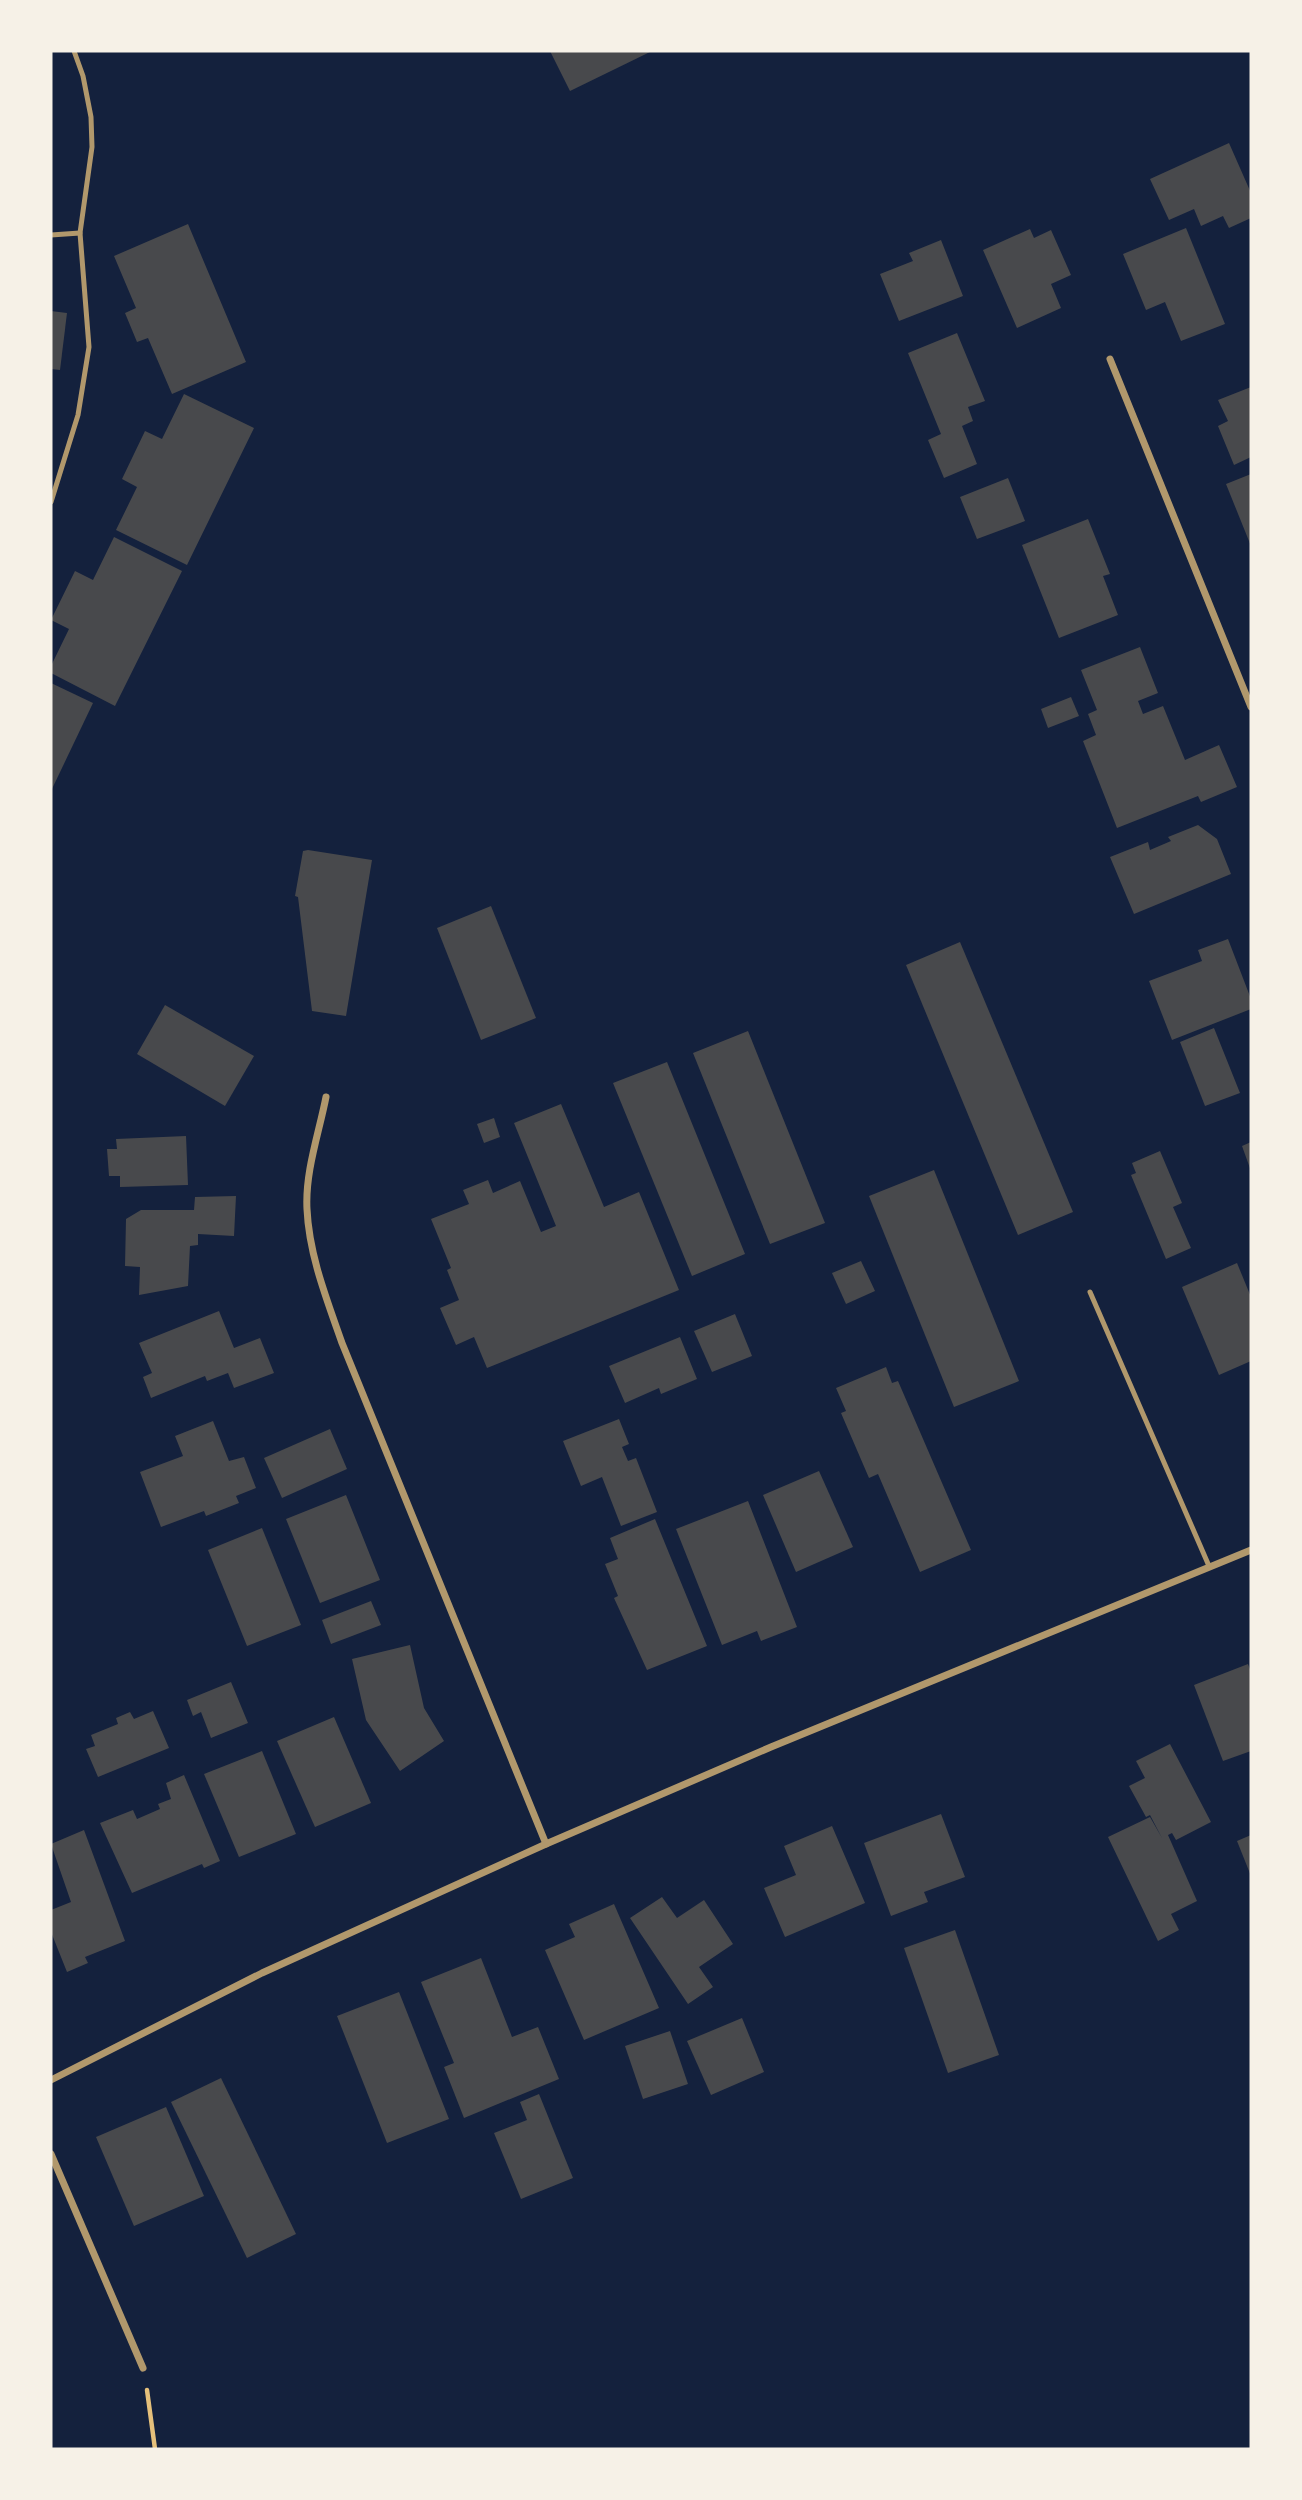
<svg xmlns="http://www.w3.org/2000/svg" width="1302" height="2500" font-family="'Golos Text',sans-serif">
<rect width="100%" height="100%" fill="#14213d"/>
<g fill="#48494c">
<polygon points="550,51 652,51 570,91"/>
<polygon points="1229,143 1251,193 1251,218 1229,228 1223,216 1201,226 1194,209 1169,220 1150,179"/>
<polygon points="188,224 246,362 172,394 148,338 137,342 125,313 136,308 114,256"/>
<polygon points="1186,228 1225,324 1181,341 1165,302 1146,310 1123,254"/>
<polygon points="1030,229 1034,238 1051,230 1071,275 1051,284 1061,308 1017,328 983,250"/>
<polygon points="941,240 963,296 899,321 880,274 913,261 909,253"/>
<polygon points="51,311 67,313 60,370 51,369"/>
<polygon points="957,333 985,401 968,407 973,421 962,426 977,464 944,478 928,440 941,434 908,353"/>
<polygon points="1251,387 1251,457 1234,465 1218,426 1228,421 1218,400"/>
<polygon points="184,394 254,428 187,565 116,530 137,487 122,479 145,431 162,439"/>
<polygon points="1251,474 1251,546 1226,484"/>
<polygon points="1008,478 1025,521 977,539 960,497"/>
<polygon points="1088,519 1110,574 1103,576 1118,615 1059,638 1022,545"/>
<polygon points="114,537 182,571 115,706 51,673 51,666 69,629 51,620 75,571 93,580"/>
<polygon points="1140,647 1158,693 1138,701 1143,714 1163,706 1185,760 1219,745 1237,787 1201,802 1198,796 1117,828 1083,741 1096,735 1088,714 1097,710 1081,670"/>
<polygon points="51,683 93,703 51,791"/>
<polygon points="1071,697 1079,716 1048,728 1041,709"/>
<polygon points="1198,825 1217,839 1231,874 1134,914 1110,857 1148,842 1150,850 1171,841 1168,837"/>
<polygon points="308,850 372,860 346,1016 312,1011 298,897 295,896 303,851"/>
<polygon points="491,906 536,1018 481,1040 437,928"/>
<polygon points="1228,939 1251,999 1251,1009 1172,1040 1149,981 1202,961 1198,950"/>
<polygon points="960,942 1073,1212 1018,1235 906,965"/>
<polygon points="165,1005 254,1056 225,1106 137,1054"/>
<polygon points="1214,1028 1240,1093 1205,1106 1180,1042"/>
<polygon points="748,1031 825,1223 770,1244 693,1053"/>
<polygon points="667,1062 745,1254 692,1276 613,1083"/>
<polygon points="561,1104 604,1207 639,1192 679,1290 487,1368 474,1337 456,1345 440,1308 459,1300 447,1270 451,1268 431,1219 469,1204 463,1190 488,1180 493,1193 520,1181 541,1232 556,1226 514,1123"/>
<polygon points="494,1118 500,1137 484,1143 477,1124"/>
<polygon points="186,1136 188,1185 120,1187 120,1176 109,1176 107,1149 117,1149 116,1139"/>
<polygon points="1251,1142 1251,1171 1242,1146"/>
<polygon points="1160,1151 1182,1203 1173,1207 1191,1248 1166,1259 1131,1175 1136,1173 1132,1163"/>
<polygon points="934,1170 1019,1381 954,1407 869,1196"/>
<polygon points="236,1196 234,1236 198,1234 198,1245 190,1246 188,1286 139,1295 140,1267 125,1266 126,1219 141,1210 194,1210 195,1197"/>
<polygon points="861,1261 875,1291 846,1304 832,1273"/>
<polygon points="1237,1263 1251,1297 1251,1361 1219,1375 1182,1287"/>
<polygon points="219,1311 234,1348 260,1338 274,1373 234,1388 228,1373 207,1381 205,1376 151,1398 143,1377 152,1373 139,1343"/>
<polygon points="735,1314 752,1356 712,1372 694,1331"/>
<polygon points="680,1337 697,1379 661,1394 659,1388 625,1403 609,1366"/>
<polygon points="886,1367 892,1383 898,1381 971,1550 920,1572 878,1474 869,1478 841,1413 846,1411 836,1388"/>
<polygon points="619,1419 629,1444 622,1447 628,1461 636,1458 657,1512 621,1526 602,1477 581,1486 563,1441"/>
<polygon points="213,1421 229,1461 244,1457 256,1488 236,1496 239,1503 206,1516 204,1511 161,1527 140,1472 183,1456 175,1436"/>
<polygon points="330,1429 347,1469 282,1498 264,1458"/>
<polygon points="819,1471 853,1547 796,1572 763,1495"/>
<polygon points="346,1495 380,1580 320,1603 286,1519"/>
<polygon points="748,1501 797,1627 761,1641 757,1631 722,1645 676,1529"/>
<polygon points="655,1519 707,1646 647,1670 614,1598 618,1596 605,1564 618,1559 610,1538"/>
<polygon points="262,1528 301,1625 247,1646 208,1550"/>
<polygon points="371,1601 381,1625 331,1644 322,1620"/>
<polygon points="410,1645 424,1708 444,1741 400,1771 366,1720 352,1659"/>
<polygon points="1248,1664 1251,1672 1251,1751 1223,1761 1194,1685"/>
<polygon points="231,1682 248,1723 211,1738 201,1712 193,1716 187,1700"/>
<polygon points="153,1711 169,1748 98,1777 86,1749 95,1746 91,1735 118,1724 116,1718 130,1712 134,1719"/>
<polygon points="334,1717 371,1803 315,1827 277,1741"/>
<polygon points="1170,1744 1211,1822 1176,1840 1172,1833 1168,1835 1197,1901 1171,1914 1179,1930 1158,1941 1108,1837 1150,1817 1162,1838 1150,1815 1146,1817 1129,1786 1145,1778 1136,1761"/>
<polygon points="262,1751 296,1834 239,1857 204,1774"/>
<polygon points="184,1775 220,1861 204,1868 202,1864 132,1893 100,1823 133,1810 137,1819 160,1809 158,1804 171,1799 166,1783"/>
<polygon points="941,1814 965,1877 924,1892 928,1902 891,1916 864,1843"/>
<polygon points="832,1826 865,1903 785,1937 764,1888 796,1875 784,1846"/>
<polygon points="84,1830 125,1941 85,1957 88,1963 67,1972 51,1932 51,1910 71,1902 51,1844"/>
<polygon points="1251,1835 1251,1876 1237,1841"/>
<polygon points="662,1897 677,1918 704,1900 733,1944 699,1967 713,1987 688,2004 630,1918"/>
<polygon points="614,1904 659,2008 584,2040 545,1950 575,1937 569,1924"/>
<polygon points="955,1930 999,2055 948,2073 904,1948"/>
<polygon points="481,1958 512,2037 538,2027 559,2079 464,2118 444,2067 454,2063 421,1982"/>
<polygon points="399,1992 449,2119 387,2143 337,2016"/>
<polygon points="742,2018 764,2072 711,2095 687,2041"/>
<polygon points="670,2031 688,2084 643,2099 625,2046"/>
<polygon points="221,2078 296,2234 247,2258 171,2102"/>
<polygon points="539,2094 573,2178 521,2199 494,2133 527,2120 520,2102"/>
<polygon points="166,2107 204,2196 134,2226 96,2137"/>
</g>
<g fill="none" stroke-linecap="round" stroke-linejoin="round">
<polyline stroke="#e5c07b" stroke-width="4.5" points="147,2390 155,2449"/>
<g stroke="#b1986c" stroke-width="5">
<polyline points="51,235 80,233"/>
<polyline points="51,502 78,415 89,347 80,233 92,147 91,117 83,76 74,51"/>
<polyline points="1090,1292 1209,1566"/>
</g>
<g stroke="#b1986c" stroke-width="7">
<polyline points="1110,359 1251,707"/>
<path d="M326,1097C319,1133 305,1172 307,1209C309,1255 327,1300 342,1343L546,1844"/>
<polyline points="51,2080 262,1973 546,1844 771,1747 1251,1550"/>
<polyline points="51,2154 143,2368"/>
</g>
</g>
<rect width="1302" height="2500" fill="none" stroke="#f6f1e7" stroke-width="105"/>
</svg>
